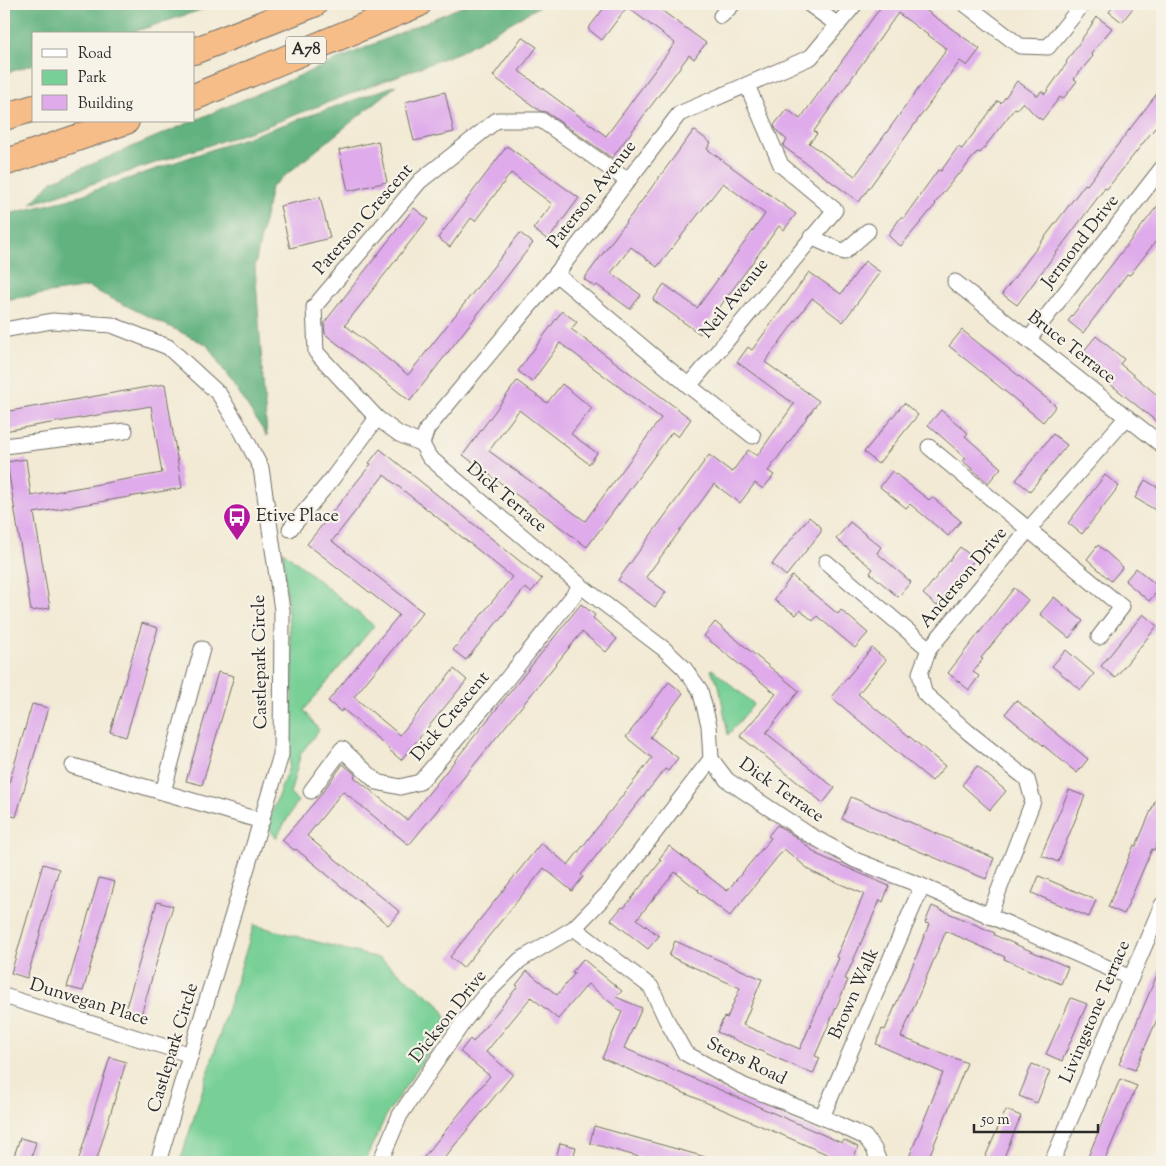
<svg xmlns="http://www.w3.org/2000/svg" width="1166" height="1166" font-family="'Sorts Mill Goudy',serif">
<rect width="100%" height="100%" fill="#f7f3e8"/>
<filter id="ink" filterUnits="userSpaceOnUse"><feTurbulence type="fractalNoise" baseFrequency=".02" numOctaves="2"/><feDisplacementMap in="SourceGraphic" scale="10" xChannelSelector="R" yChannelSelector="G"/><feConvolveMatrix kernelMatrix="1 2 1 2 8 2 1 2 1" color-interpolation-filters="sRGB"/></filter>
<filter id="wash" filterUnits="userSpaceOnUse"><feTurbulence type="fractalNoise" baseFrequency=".0096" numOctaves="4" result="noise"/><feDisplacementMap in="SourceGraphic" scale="20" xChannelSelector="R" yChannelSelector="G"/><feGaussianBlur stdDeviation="1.12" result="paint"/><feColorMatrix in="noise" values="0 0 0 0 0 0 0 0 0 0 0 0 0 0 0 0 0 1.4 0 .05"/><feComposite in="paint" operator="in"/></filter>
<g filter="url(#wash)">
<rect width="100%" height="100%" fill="#f2ead4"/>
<g fill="#78d096" stroke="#527e60">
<polygon points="283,551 374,626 304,710 319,730 301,753 290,794 298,801 276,838 267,825 289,767 293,676"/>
<polygon points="712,669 754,704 728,735 719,685 711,671"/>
<polygon points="254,925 381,959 439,1004 446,1017 444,1029 387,1114 364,1162 180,1162"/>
</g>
<g fill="#62b27f" stroke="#466e55">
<polygon points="4,4 219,4 127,34 34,34 34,64 4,74"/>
<polygon points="468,4 543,4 460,52 261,128 31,204 52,181"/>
<polygon points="397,85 271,187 255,266 267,436 207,345 88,287 4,300 4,215 67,200"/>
</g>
<g id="blocks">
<g fill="#dfabeb" fill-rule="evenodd">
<polygon points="607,4 653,4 706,43 694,59 689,55 612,158 546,112 540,111 493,76 522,37 537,47 519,71 606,136 675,43 627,7 602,40 588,29"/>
<path d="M883,4H917L980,49L967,66L960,61L859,202L784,147L783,145L787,140L777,131L774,125L787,109L800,119ZM898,13L947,49L855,176L809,143L817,134L814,131Z"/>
<polygon points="1115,4 1136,4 1122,22 1109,12"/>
<polygon points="1097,17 1112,28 1091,54 1093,56 1074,79 1077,81 1063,99 1060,97 1042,120 1035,115 1023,102 1017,109 1015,108 980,153 977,152 959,175 958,174 935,203 936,204 901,246 894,241 888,235 901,217 903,219 938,170 941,171 958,147 962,149 998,101 1001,103 1017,81 1038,96 1041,91 1045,94 1067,63 1066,62"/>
<polygon points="1162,87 1162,119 1107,189 1105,188 1017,305 1002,294 1085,184 1087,185"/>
<polygon points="445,92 454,132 414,141 405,102"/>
<polygon points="694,130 711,143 707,149 796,214 784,230 779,226 700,334 653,300 664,284 697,308 765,214 723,183 657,267 631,247 611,273 641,295 630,309 597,285 595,287 584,279"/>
<polygon points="378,141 387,182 348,191 339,150"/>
<polygon points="507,146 579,198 548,240 533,229 552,204 511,173 475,221 471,218 450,247 438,238"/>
<polygon points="320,197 330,238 290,248 280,206"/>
<polygon points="1162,200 1162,233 1130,275 1127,274 1083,333 1068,321"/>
<polygon points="414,208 428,219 345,325 408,375 520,233 533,243 410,401 325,334 324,323"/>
<polygon points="865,261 880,272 843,322 812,298 765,362 819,401 768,471 774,475 763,489 755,483 740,503 714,484 646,577 666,592 655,607 618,580 709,455 732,472 748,450 757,456 794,404 737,362 748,347 752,350 809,272 841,294"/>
<polygon points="562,311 577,322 571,329 691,419 678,437 672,432 587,547 463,455 517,381 547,403 562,384 592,408 571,434 597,453 589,464 519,410 489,451 585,521 661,418 560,343 532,382 518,371"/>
<polygon points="962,330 1056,406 1043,422 949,346"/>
<polygon points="1096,336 1124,359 1120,364 1162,399 1162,426 1078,358"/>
<polygon points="165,384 182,488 34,513 50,608 31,611 7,462 26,459 31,496 162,473 151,406 4,431 4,412"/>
<polygon points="904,403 918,415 878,464 864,452"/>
<polygon points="941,410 968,433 965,436 1001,468 988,483 963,461 966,458 928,425"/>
<polygon points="1053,434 1067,445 1030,491 1016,480"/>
<polygon points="380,449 542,579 531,592 525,588 466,660 453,650 512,577 384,475 332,541 423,612 354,697 400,735 454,669 467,680 401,760 388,749 389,748 343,709 341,712 328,701 399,615 307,544 371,464 369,463"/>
<polygon points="892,471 929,500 932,497 961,521 948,536 910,504 906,508 880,487"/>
<polygon points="1105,475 1119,486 1082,534 1068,523"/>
<polygon points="1145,480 1162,490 1162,514 1135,498"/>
<polygon points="809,517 821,527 821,532 786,576 772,564"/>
<polygon points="850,522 881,547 877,553 911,582 898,597 870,573 873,569 836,539"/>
<polygon points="1098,545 1123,567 1111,581 1087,559"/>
<polygon points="960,547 975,559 937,606 923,594"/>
<polygon points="1136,568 1160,588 1149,601 1125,581"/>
<polygon points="792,576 838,614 841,610 868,633 855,648 817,616 813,621 800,610 796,615 774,600"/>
<polygon points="1014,588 1028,600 981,658 983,659 973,672 979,676 969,690 948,673"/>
<polygon points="1054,597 1083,621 1069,638 1040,614"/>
<polygon points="581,604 595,615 593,618 617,639 606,652 582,632 409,845 343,791 307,836 400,912 388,925 296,849 294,850 282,840 319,797 343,764 356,775 354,777 407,820"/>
<polygon points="1143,614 1157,626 1115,678 1101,666"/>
<polygon points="715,622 799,691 766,733 835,788 823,803 740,736 776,694 704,636"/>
<polygon points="142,623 158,628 126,737 110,732"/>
<polygon points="872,648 886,660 858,694 945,766 932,781 831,697"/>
<polygon points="1066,650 1094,674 1081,690 1052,666"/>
<polygon points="218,672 234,676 202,785 186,781"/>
<polygon points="669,682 683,693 650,737 678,758 668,771 665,769 581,875 583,877 572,891 544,868 463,968 450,957 541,843 568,865 652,758 626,737"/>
<polygon points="1016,700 1088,759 1077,773 1005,714"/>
<polygon points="32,704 48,708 16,817 4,814 4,800"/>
<polygon points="977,766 1006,791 990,810 962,785"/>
<polygon points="1162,785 1162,831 1154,850 1152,849 1124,914 1108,907 1134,845 1136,846"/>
<polygon points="1069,790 1085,796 1058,862 1041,855"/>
<polygon points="851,797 994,858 986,879 842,819"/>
<polygon points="777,825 796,837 818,855 889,886 883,902 880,900 845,979 848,980 815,1056 820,1058 813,1074 717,1032 724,1017 727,1018 740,988 669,956 675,941 762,979 743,1025 800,1049 839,958 836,957 864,894 812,872 784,849 730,916 698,891 699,889 698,890 675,872 637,919 659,936 648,949 611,920 622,907 624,908 661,861 659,859 669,846 727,891 771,838 768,836"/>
<polygon points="43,864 59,869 27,978 11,973"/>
<polygon points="1039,876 1096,900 1089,917 1032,893"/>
<polygon points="99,878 115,882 83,991 67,987"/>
<polygon points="157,902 173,906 141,1015 125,1011"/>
<polygon points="932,906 995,933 994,935 1068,967 1061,984 1004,959 1005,957 946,931 901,1037 967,1063 927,1162 907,1162 943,1073 876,1044 882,1029 885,1030 914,962 929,924 925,923"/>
<polygon points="583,959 622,991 616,997 642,1008 624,1048 842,1143 844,1140 858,1147 852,1162 834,1162 836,1158 602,1058 622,1012 588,984 558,1019 531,997 486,1052 513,1074 441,1162 420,1162 490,1076 460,1052 470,1039 473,1042 518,986 516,985 527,971 557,995 575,973 572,972"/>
<polygon points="1162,963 1162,1008 1135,1070 1119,1064"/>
<polygon points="1071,998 1087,1004 1062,1061 1046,1054"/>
<polygon points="110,1057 126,1062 96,1162 78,1162"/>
<polygon points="1032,1064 1050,1071 1037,1103 1019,1096"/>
<polygon points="1120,1079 1137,1086 1130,1101 1104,1162 1086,1162"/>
<polygon points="1006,1110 1021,1116 1015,1130 1002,1162 983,1162"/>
<polygon points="594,1126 709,1158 708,1162 657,1162 590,1143"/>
<polygon points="20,1138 36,1142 30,1162 12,1162"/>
<polygon points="560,1143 576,1147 572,1162 555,1162"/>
</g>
</g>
</g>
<g filter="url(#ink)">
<use href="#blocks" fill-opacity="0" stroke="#716e66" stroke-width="1"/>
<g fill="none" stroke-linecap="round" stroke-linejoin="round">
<g stroke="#716e66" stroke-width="17">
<g id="street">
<polyline points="809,4 838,25"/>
<polyline points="965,4 1020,46 1048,47 1083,4"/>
<polyline points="721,16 733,4"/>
<polyline points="811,237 844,252 868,231"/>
<polyline points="556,274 689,386 753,436"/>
<polyline points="955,282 1162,445"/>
<polyline points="4,330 52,321 112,325 168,347 219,394 241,430 261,468 282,610 281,755 158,1162"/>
<polyline points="1029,339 1162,168"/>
<polyline points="689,386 835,210 781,165 747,85"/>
<polyline points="422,444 429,457 581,586 664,649 684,668 700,690 709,725 711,759 727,780 808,834 855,860 922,886 1131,978"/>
<polyline points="422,444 427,429 556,274 679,114 811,57 855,4"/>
<polyline points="422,444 399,434 377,418 316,352 314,307 420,181 497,120 541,120 628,181"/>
<polyline points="4,446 125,431"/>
<polyline points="929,447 1122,607 1099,637"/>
<polyline points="290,529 332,479 377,418"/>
<polyline points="826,562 929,649"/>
<polyline points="73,766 262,821"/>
<polyline points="311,791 342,749 377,782 400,787 420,782 495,694 581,586"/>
<polyline points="163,792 202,649"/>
<polyline points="989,916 1033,801 1027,779 968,732 924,693 920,673 929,649 1028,530 1127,417"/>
<polyline points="574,928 651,987 666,1019 685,1053 744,1086 822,1117 865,1137 874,1149 879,1162"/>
<polyline points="4,996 191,1055"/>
<polyline points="822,1117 922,886"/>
<polyline points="380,1162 400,1115 464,1021 485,995 520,960 574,928 610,891 711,759"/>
<polyline points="1052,1162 1162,905"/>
</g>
</g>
<g stroke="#716e66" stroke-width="28">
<g id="highway">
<polyline points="194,51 314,4"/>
<polyline points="194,97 418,4"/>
<polyline points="4,117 34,108"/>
<polyline points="4,163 126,121"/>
</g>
</g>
<use href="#street" stroke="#fff" stroke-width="15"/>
<use href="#highway" stroke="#f7bd88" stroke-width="26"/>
</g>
</g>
<defs>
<g id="bus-pin" transform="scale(1.4375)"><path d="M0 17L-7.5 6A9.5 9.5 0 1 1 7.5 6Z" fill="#b5179e" stroke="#f7f3e8"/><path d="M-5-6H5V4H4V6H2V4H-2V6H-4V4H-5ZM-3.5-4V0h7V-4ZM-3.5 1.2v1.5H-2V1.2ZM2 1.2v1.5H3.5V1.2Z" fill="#fff"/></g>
</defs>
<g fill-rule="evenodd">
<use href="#bus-pin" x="237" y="517"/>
</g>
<g text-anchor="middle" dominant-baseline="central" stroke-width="4.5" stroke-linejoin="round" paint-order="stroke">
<rect fill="#f7f3e8" stroke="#686764" stroke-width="1" x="286" y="36.5" width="40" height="27" rx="4"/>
<g font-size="16" font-weight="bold" fill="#2b2b2b">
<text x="306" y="50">A78</text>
</g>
<g font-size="18" fill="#2b2b2b" stroke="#f7f3e8">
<text transform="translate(593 195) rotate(-52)">Paterson Avenue</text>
<text transform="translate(364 220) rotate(-49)">Paterson Crescent</text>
<text transform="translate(1081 242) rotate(-52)">Jermond Drive</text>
<text transform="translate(735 299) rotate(-51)">Neil Avenue</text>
<text transform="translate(1071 348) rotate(38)">Bruce Terrace</text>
<text transform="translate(506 498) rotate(40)">Dick Terrace</text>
<text transform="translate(964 578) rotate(-50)">Anderson Drive</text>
<text transform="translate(261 662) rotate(-91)">Castlepark Circle</text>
<text transform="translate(451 717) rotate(-50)">Dick Crescent</text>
<text transform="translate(781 791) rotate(35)">Dick Terrace</text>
<text transform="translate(855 994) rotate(-66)">Brown Walk</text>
<text transform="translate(89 1003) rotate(17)">Dunvegan Place</text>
<text transform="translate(1096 1012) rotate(-67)">Livingstone Terrace</text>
<text transform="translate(449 1017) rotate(-52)">Dickson Drive</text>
<text transform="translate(174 1048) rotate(-73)">Castlepark Circle</text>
<text transform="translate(746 1062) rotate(26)">Steps Road</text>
</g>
<g font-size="18" fill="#2b2b2b" stroke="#f7f3e8" text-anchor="start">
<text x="256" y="517">Etive Place</text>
</g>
</g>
<rect width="1166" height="1166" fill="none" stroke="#f7f3e8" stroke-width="20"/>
<rect x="32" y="32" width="162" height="90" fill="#f7f3e8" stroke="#a5a39c"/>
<rect x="42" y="49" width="25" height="8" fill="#ffffff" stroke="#a5a39c"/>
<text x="78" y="58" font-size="15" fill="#2b2b2b">Road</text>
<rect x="42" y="70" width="25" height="15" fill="#78d096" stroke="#a5a39c"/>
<text x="78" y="82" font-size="15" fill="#2b2b2b">Park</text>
<rect x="42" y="95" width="25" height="15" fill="#dfabeb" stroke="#a5a39c"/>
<text x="78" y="108" font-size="15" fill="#2b2b2b">Building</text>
<path d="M974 1124v8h124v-8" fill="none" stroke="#2b2b2b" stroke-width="2.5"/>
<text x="981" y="1124" font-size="15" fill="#2b2b2b" stroke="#f7f3e8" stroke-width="4" paint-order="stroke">50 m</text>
</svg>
